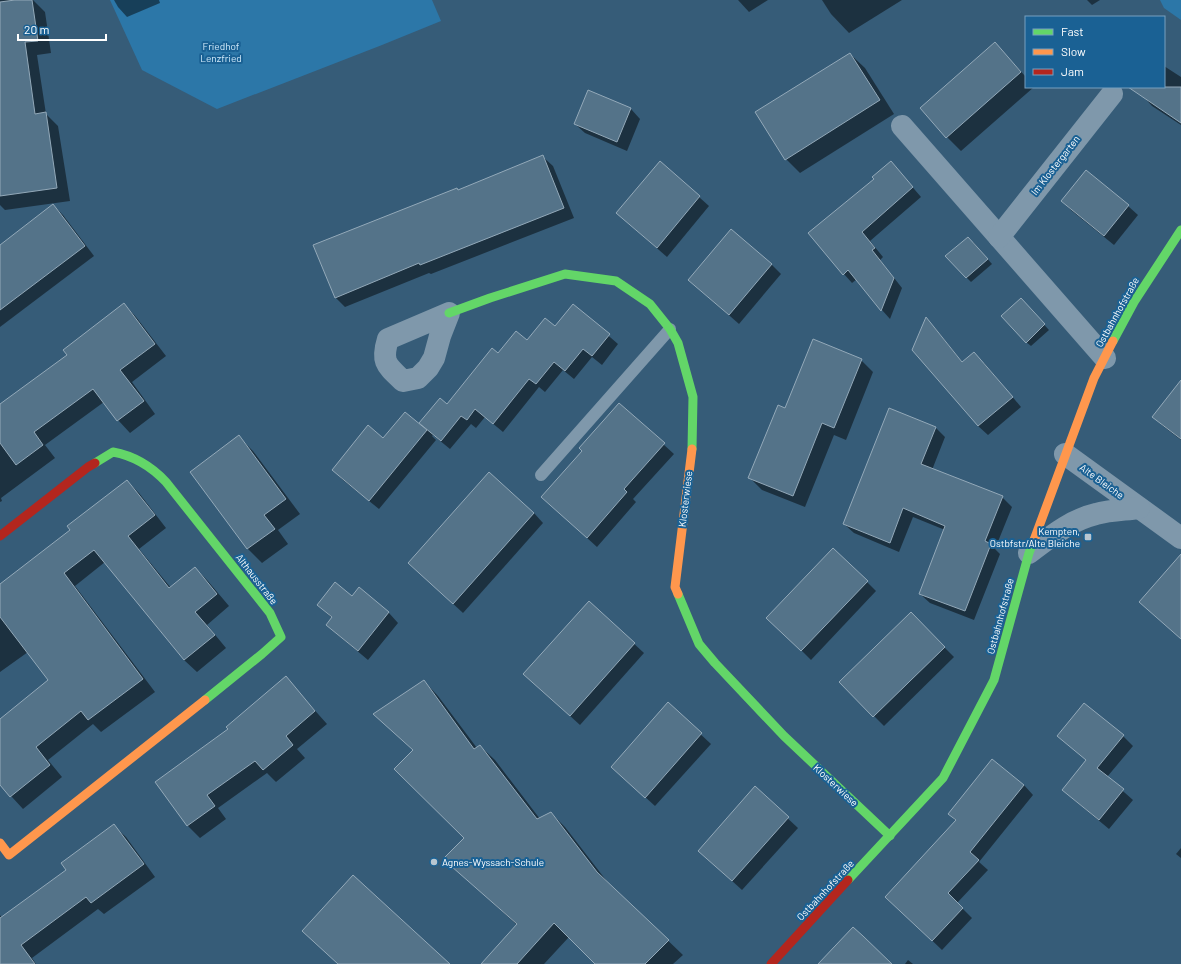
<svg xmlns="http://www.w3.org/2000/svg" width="1181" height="964" font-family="Barlow,sans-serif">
<rect width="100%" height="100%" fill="#365c78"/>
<g fill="#2c77a8">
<polygon points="110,0 432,0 441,21 382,45 217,109 142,70"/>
<polygon points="1160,0 1181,0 1181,20 1164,8"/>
</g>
<g fill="#0007">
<polygon points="0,0 33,0 45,12 51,53 37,55 46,114 58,126 70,201 5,210 0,205"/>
<polygon points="114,0 159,0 160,3 127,17 118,7"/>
<polygon points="738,0 768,0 749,12"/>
<polygon points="822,0 902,0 849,33 831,14"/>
<polygon points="1087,0 1100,0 1092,5"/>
<polygon points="995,44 1026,77 1026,87 1034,87 961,151 947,137"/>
<polygon points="850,54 865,68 894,114 800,173 786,159"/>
<polygon points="1164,66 1181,77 1181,125 1152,106 1143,96 1149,87 1164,87"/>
<polygon points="631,109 640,119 627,151 585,133 575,124"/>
<polygon points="543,157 553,166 574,218 431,274 429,273 345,307 335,297 458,191"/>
<polygon points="660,162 709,206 667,257 627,222"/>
<polygon points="891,162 921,197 870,241 883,257 880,260 902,288 890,319 882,310 857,279 852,283 844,274"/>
<polygon points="1062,201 1128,206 1138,215 1114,245 1072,211"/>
<polygon points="53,205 63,215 94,256 0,327 0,246"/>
<polygon points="973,242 992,264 971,282 966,277"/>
<polygon points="771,264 781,274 739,324 689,280"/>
<polygon points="124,304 136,317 166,356 132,382 155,414 130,433 118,420 104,402 45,445 55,458 1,498 2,501 0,502 0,405 68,355"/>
<polygon points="1025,304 1049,330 1031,346 1026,342"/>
<polygon points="573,305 618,344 602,365 592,357 574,379 563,370 545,392 539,387 503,432 485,417 476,428 471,424 450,449 433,435 432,436 436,440 379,509 343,480 333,470 383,439 423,428 498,355 555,327"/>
<polygon points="926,319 935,328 963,363 984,363 1021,407 988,435 978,426"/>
<polygon points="861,360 873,372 846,440 834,435 805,507 762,490 750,478 786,410"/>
<polygon points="1181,392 1181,440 1163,426 1153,417"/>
<polygon points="619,404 674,454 633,499 636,502 597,547 552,506 583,452"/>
<polygon points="936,428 945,437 932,470 1002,497 1012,507 995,549 1000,554 974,620 930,603 920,594 945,530 913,517 899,552 854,533 844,524"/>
<polygon points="239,437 253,451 300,514 278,530 288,544 262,563 248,549 191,472"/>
<polygon points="127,481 139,493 166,528 139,549 171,588 195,568 207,580 229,606 207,625 226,648 197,672 184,660 105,562 75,586 155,692 101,732 93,724 48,760 62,777 23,809 0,784 0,720 49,680 28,652 0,672 0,585 72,530"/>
<polygon points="534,513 543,523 463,613 409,563"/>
<polygon points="867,582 876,591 811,660 768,617"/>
<polygon points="359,589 389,613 398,623 368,660 337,634 327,624 332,618 318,605 352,597"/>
<polygon points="589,602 644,653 580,725 534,683"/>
<polygon points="911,614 954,657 884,726 840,682"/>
<polygon points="286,678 327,724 297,749 305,758 276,782 267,773 218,808 226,819 200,838 188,826 156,782 229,729"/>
<polygon points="424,681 438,696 477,748 480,746 495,760 540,819 551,813 565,827 609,884 683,955 673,964 596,964 569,937 544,964 482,964 517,925 445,859 465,838 414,751 375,714"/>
<polygon points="668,704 711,744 655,806 622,776"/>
<polygon points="1123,736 1133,746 1107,777 1133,800 1109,829 1073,799 1064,790"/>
<polygon points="1024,785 1033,795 979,862 988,870 957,903 972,918 942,950 896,906 956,821 949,814"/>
<polygon points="755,788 798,828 742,890 709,860"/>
<polygon points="114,826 126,837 155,877 104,914 98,909 32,958 36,964 0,964 0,915 2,918 67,870"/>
<polygon points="1181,848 1181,858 1176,854"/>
<polygon points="908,960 913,964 905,964"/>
</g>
<g fill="#547389" stroke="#93a9b9">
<polygon points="15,0 32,0 38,41 25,42 35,114 46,112 57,188 0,196 0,2"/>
<polygon points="995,42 1021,72 946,138 920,108"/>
<polygon points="850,53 880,100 785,160 755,112"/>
<polygon points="1128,87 1181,87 1181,123"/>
<polygon points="588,90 631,108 617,142 574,124"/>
<polygon points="543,155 564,208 420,265 419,263 335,298 313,245 457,188 458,190"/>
<polygon points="660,161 700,196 657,248 616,213"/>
<polygon points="891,161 913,187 862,232 875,248 872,250 894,278 881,311 848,270 843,275 808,233 874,179 872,177"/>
<polygon points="1086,170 1129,205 1104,236 1061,201"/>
<polygon points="53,204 85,246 0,310 0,245"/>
<polygon points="731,229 772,264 729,315 688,280"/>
<polygon points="968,237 988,259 966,278 945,256"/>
<polygon points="1021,298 1045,324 1026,343 1001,316"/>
<polygon points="124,303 155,344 120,370 144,401 117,421 93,389 34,432 43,445 16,465 0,443 0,404 67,355 63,350"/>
<polygon points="573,304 610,334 592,356 583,349 565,371 554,362 536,384 529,379 493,424 475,409 467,420 461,416 441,441 419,423 440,398 447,404 492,348 498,353 516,331 527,340 545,318 555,326"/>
<polygon points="926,317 962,362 974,352 1013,397 978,426 912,350"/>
<polygon points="813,339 862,359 834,428 822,423 793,496 748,478 778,405 785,408"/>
<polygon points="1181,380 1181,439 1152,417"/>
<polygon points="619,403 665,443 624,489 627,492 587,538 541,497 582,451 579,448"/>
<polygon points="889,408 936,427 921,464 1003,496 985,541 991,544 965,611 919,594 945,526 903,508 890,543 843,524"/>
<polygon points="405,412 427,430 369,501 332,470 368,425 383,438"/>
<polygon points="239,435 286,499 264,515 275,529 247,549 190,472"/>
<polygon points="489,472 534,513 453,604 408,563"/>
<polygon points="127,480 155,515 128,536 169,588 195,567 217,594 195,612 215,635 184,660 94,550 64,573 143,679 88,720 81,711 36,747 50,765 10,797 0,785 0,719 48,680 0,617 0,584 70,530 67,526"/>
<polygon points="833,548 868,581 801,651 766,618"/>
<polygon points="1181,554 1181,639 1139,602"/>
<polygon points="335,582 352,596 359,587 389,612 358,651 326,625 332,617 317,605"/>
<polygon points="589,601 635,643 570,716 523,674"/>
<polygon points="911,612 945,647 873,717 839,682"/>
<polygon points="286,676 315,711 286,736 293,745 263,770 255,761 207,795 215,806 187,826 155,782 228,729 226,727"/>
<polygon points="424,680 474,749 480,745 537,819 551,812 597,872 669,940 645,964 595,964 554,923 517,964 481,964 517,924 443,859 464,838 394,769 413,750 373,714"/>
<polygon points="668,702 702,733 645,798 611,767"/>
<polygon points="1084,703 1124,735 1097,768 1124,789 1099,820 1062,790 1086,760 1057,736"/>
<polygon points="992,759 1024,785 970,852 979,860 948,893 963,908 932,941 885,897 956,820 948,814"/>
<polygon points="755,786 789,817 732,881 698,851"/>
<polygon points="114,824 144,864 91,903 86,897 21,945 35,964 0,964 0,918 66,870 61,863"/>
<polygon points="353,875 450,964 338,964 302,931"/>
<polygon points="853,927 863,936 892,964 818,964"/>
</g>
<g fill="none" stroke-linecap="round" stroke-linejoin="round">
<polyline stroke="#7f98ab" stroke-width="12" points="541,475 670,329"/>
<g stroke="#7f98ab" stroke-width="22">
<polyline points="902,126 1105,358"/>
<polyline points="999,237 1112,94"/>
<path d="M449,313L440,336L434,358L428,368L418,378L403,381C386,365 381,362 388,339Z"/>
<polyline points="1065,454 1181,538"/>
<path d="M1029,553C1049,538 1070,520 1096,514C1110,510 1125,510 1139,508"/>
</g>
<g stroke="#63d668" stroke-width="9">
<polyline points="449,313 490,298 565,274 616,281 650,304 670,329 678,343 693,397 692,449"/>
<polyline points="1113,341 1134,302 1181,230"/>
<path d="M95,463L113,452C135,456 151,466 166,482L270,613L281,637L262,654L205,700"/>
<polyline points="678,594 699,644 715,663 784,736 890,836"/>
<polyline points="848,880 943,778 994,680 1029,553 1034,540"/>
</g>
<g stroke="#ff974d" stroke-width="9">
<polyline points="1034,540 1094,378 1113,341"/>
<polyline points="678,594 675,587 692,449"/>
<polyline points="0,843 9,855 205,700"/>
</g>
<g stroke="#b3261e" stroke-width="9">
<polyline points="0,536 88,467 95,463"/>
<polyline points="771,964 848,880"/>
</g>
</g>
<g fill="#b9c6d0" stroke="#1a6194" stroke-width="1.5">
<rect x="1084" y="533" width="8" height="8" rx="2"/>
<circle cx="434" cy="862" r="4"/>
</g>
<g text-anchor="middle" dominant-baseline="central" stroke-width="4" stroke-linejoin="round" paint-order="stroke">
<g font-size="10" fill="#d2ebfb" stroke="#1a6194">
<text x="221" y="46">Friedhof<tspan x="221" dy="12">Lenzfried</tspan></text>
</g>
<g font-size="10" fill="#fff" stroke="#1a6194">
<text transform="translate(1055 165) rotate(-52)">Im Klostergarten</text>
<text transform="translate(1117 312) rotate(-61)">Ostbahnhofstraße</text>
<text transform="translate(1102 481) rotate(36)">Alte Bleiche</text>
<text transform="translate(685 499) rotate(-83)">Klosterwiese</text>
<text transform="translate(257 579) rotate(52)">Althausstraße</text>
<text transform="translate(1000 616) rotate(-75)">Ostbahnhofstraße</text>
<text transform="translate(836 785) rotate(43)">Klosterwiese</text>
<text transform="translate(825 890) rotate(-47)">Ostbahnhofstraße</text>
</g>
<g font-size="10" fill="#fff" stroke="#1a6194" text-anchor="end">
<text x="1080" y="531">Kempten,<tspan x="1080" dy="12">Ostbfstr/Alte Bleiche</tspan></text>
<text x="442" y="862" text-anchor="start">Agnes-Wyssach-Schule</text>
</g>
</g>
<rect x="1025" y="16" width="140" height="72" fill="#1a6194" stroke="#76a0bf"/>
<rect x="1033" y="29" width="20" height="6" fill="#63d668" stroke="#76a0bf"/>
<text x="1061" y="36" font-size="12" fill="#ffffff">Fast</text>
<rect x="1033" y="49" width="20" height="6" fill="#ff974d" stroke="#76a0bf"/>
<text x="1061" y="56" font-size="12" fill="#ffffff">Slow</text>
<rect x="1033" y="69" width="20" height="6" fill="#b3261e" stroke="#76a0bf"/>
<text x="1061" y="76" font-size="12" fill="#ffffff">Jam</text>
<path d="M18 34v6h88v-6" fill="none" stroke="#ffffff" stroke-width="2"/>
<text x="24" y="34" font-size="12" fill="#ffffff" stroke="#1a6194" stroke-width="3" paint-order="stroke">20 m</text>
</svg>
